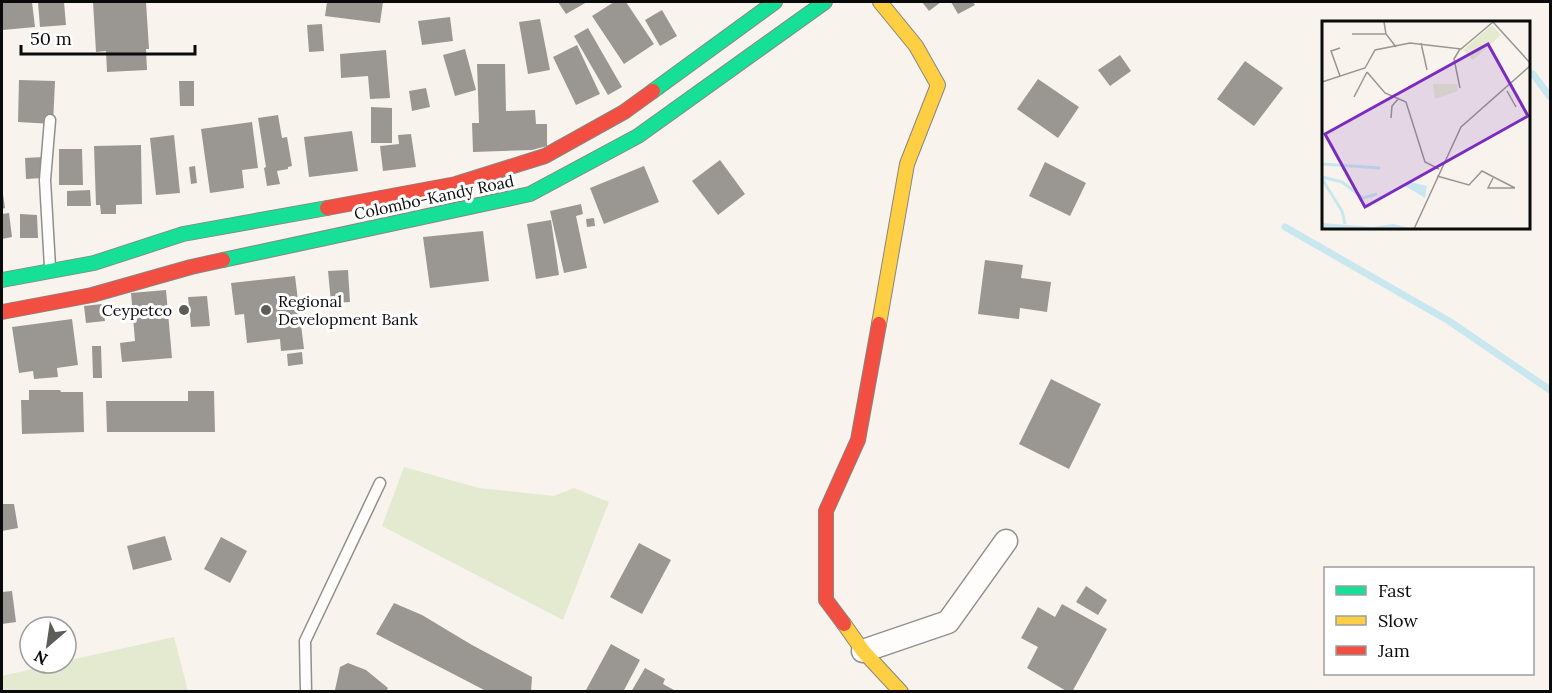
<svg xmlns="http://www.w3.org/2000/svg" width="1552" height="693" font-family="Lora,serif">
<rect width="100%" height="100%" fill="#f8f4ed"/>
<g fill="#e4eacf">
<polygon points="404,467 479,488 554,496 574,488 609,502 563,620 382,526"/>
<polygon points="174,637 188,691 2,691 2,676 58,663 66,663 66,661"/>
</g>
<g fill="none" stroke-linecap="round" stroke-linejoin="round">
<g stroke="#c8e7ee" stroke-width="7">
<polyline points="1530,73 1533,74 1550,97"/>
<polyline points="1285,227 1449,321 1550,390"/>
</g>
</g>
<g fill="#9a9793">
<polygon points="2,2 32,2 35,27 3,30"/>
<polygon points="38,2 64,2 66,25 40,27"/>
<polygon points="93,2 146,2 149,49 146,49 147,70 107,72 106,51 96,52"/>
<polygon points="327,2 383,2 380,23 325,16"/>
<polygon points="558,2 587,2 566,14"/>
<polygon points="614,2 626,2 654,44 624,64 592,16"/>
<polygon points="922,2 941,2 929,11"/>
<polygon points="951,2 973,2 975,5 958,14"/>
<polygon points="662,10 677,36 660,46 645,20"/>
<polygon points="450,17 453,41 422,45 418,21"/>
<polygon points="540,19 550,70 528,74 519,22"/>
<polygon points="322,24 324,51 309,52 307,25"/>
<polygon points="588,28 622,87 608,95 574,36"/>
<polygon points="577,45 600,94 576,105 553,57"/>
<polygon points="465,49 476,90 455,96 443,55"/>
<polygon points="386,50 390,98 370,99 368,76 341,78 340,54"/>
<polygon points="1120,55 1131,71 1110,86 1098,70"/>
<polygon points="1245,61 1283,88 1254,126 1217,99"/>
<polygon points="477,64 505,64 506,111 535,110 536,124 547,124 547,146 532,150 473,152 472,123 479,123"/>
<polygon points="1038,79 1079,107 1058,138 1017,109"/>
<polygon points="19,80 55,81 53,124 18,122"/>
<polygon points="179,81 194,81 194,106 180,106"/>
<polygon points="426,88 430,107 412,111 409,91"/>
<polygon points="371,107 392,108 392,143 371,143"/>
<polygon points="278,115 282,138 287,137 292,166 288,167 288,169 277,171 280,184 267,186 264,168 266,167 258,118"/>
<polygon points="252,122 258,168 242,170 244,188 210,193 201,129"/>
<polygon points="352,131 358,171 309,177 304,137"/>
<polygon points="411,134 416,167 383,171 380,146 399,144 398,135"/>
<polygon points="174,135 180,193 156,195 150,138"/>
<polygon points="141,145 142,204 116,205 116,214 101,214 100,205 96,205 94,146"/>
<polygon points="59,149 82,149 83,185 59,185"/>
<polygon points="43,157 43,178 26,179 25,158"/>
<polygon points="720,160 745,194 718,215 692,181"/>
<polygon points="1045,162 1086,183 1070,216 1029,196"/>
<polygon points="195,166 197,183 191,184 189,167"/>
<polygon points="644,166 659,202 604,224 590,188"/>
<polygon points="90,190 91,206 67,206 67,191"/>
<polygon points="2,194 3,194 5,208 2,209"/>
<polygon points="581,204 583,214 576,216 587,268 564,273 550,211"/>
<polygon points="9,213 12,237 2,239 2,214"/>
<polygon points="20,214 37,215 38,238 20,238"/>
<polygon points="594,218 595,226 587,227 586,219"/>
<polygon points="551,220 559,275 536,279 527,224"/>
<polygon points="483,231 489,281 430,288 423,237"/>
<polygon points="985,260 1023,265 1021,278 1051,282 1047,312 1020,308 1019,319 978,314"/>
<polygon points="348,270 350,302 331,303 328,271"/>
<polygon points="295,276 304,349 281,351 280,339 247,343 244,314 235,315 231,283"/>
<polygon points="166,290 172,358 122,362 120,343 135,341 131,293"/>
<polygon points="207,296 210,326 191,327 188,297"/>
<polygon points="102,304 105,321 86,323 84,306"/>
<polygon points="72,319 78,365 57,368 58,377 34,379 33,371 19,373 12,327"/>
<polygon points="92,346 101,346 102,378 93,378"/>
<polygon points="302,352 303,364 288,366 287,354"/>
<polygon points="1051,379 1101,404 1069,469 1019,444"/>
<polygon points="29,390 60,390 61,392 83,392 84,432 22,434 21,400 29,400"/>
<polygon points="188,391 214,391 215,432 107,432 106,401 188,401"/>
<polygon points="2,504 14,504 18,528 2,531"/>
<polygon points="165,536 172,560 133,570 127,546"/>
<polygon points="221,537 247,551 230,583 204,569"/>
<polygon points="639,543 671,560 642,614 610,597"/>
<polygon points="1086,586 1107,600 1098,615 1076,602"/>
<polygon points="12,591 16,622 2,624 2,592"/>
<polygon points="394,603 422,615 472,645 532,677 531,692 488,692 376,634"/>
<polygon points="1062,604 1107,629 1072,692 1068,692 1027,668 1038,647 1021,638 1038,607 1055,617"/>
<polygon points="611,644 640,660 623,692 589,692 586,690"/>
<polygon points="348,663 366,670 388,688 386,692 337,692 335,690 340,667"/>
<polygon points="645,668 665,679 663,684 674,690 673,692 631,692"/>
</g>
<g fill="none" stroke-linecap="round" stroke-linejoin="round">
<g stroke="#918f8c" stroke-width="13">
<g id="lane">
<polyline points="50,267 45,180 50,120"/>
<polyline points="306,692 305,641 380,483"/>
</g>
</g>
<g stroke="#918f8c" stroke-width="25">
<polyline id="street" points="863,651 948,622 1006,541"/>
</g>
<g stroke="#888683" stroke-width="16">
<g id="fast">
<polyline points="653,91 775,2"/>
<polyline points="223,260 530,194 638,136 825,2"/>
<polyline points="2,280 94,263 183,234 327,208"/>
</g>
</g>
<g stroke="#888683" stroke-width="16">
<g id="slow">
<polyline points="879,324 907,164 938,85 916,46 880,2"/>
<polyline points="844,624 863,651 901,692"/>
</g>
</g>
<g stroke="#888683" stroke-width="16">
<g id="jam">
<polyline points="327,208 456,184 545,156 624,112 653,91"/>
<polyline points="2,312 92,295 191,267 223,260"/>
<polyline points="844,624 826,600 826,511 858,440 879,324"/>
</g>
</g>
<use href="#lane" stroke="#fefdfc" stroke-width="10"/>
<use href="#street" stroke="#fefdfc" stroke-width="22"/>
<use href="#fast" stroke="#16e098" stroke-width="14"/>
<use href="#slow" stroke="#ffcf43" stroke-width="14"/>
<use href="#jam" stroke="#f24e42" stroke-width="14"/>
</g>
<g fill="#5d5c59" stroke="#fff" stroke-width="2">
<circle cx="184" cy="310" r="6"/>
<circle cx="266" cy="310" r="6"/>
</g>
<g text-anchor="middle" dominant-baseline="central" stroke-width="6" stroke-linejoin="round" paint-order="stroke">
<g font-size="16" fill="#0a0a0a" stroke="#fff">
<text transform="translate(434 197) rotate(-12)">Colombo-Kandy Road</text>
</g>
<g font-size="16" fill="#0a0a0a" stroke="#fff" text-anchor="start">
<text x="278" y="301">Regional<tspan x="278" dy="18">Development Bank</tspan></text>
<text x="172" y="310" text-anchor="end">Ceypetco</text>
</g>
</g>
<g transform="translate(1322 21)">
<rect width="208" height="208" fill="#f8f4ed"/>
<path d="M170,4L179,14L151,39L141,29ZM111,63H135L136,70L113,78Z" fill="#e4eacf"/>
<path d="M88,161L105,165L103,177L83,165ZM0,202L51,206L71,203L92,208H0Z" fill="#c8e7ee"/>
<path fill="none" stroke="#c8e7ee" stroke-width="3" d="M0,143L58,147M0,156L20,161L41,177L55,173M0,158L20,190L23,203"/>
<path fill="none" stroke="#999692" stroke-width="1.5" d="M62,1L64,13L74,26M171,1L209,43M30,13H64M99,22L105,49M18,27L9,30L18,55M45,51L63,72L84,81L103,141L117,148M0,61L43,47L53,29L88,22L139,28L171,1M138,67L132,38L138,28M185,70L194,86M32,76L45,51M69,97L70,85L77,77M115,155L147,164L160,150L193,167M171,157L166,167H193M92,208L139,106L209,44"/>
<path fill="#7b2cbf" fill-opacity="0.15" stroke="#7b2cbf" stroke-width="3" d="M166,23L206,95L43,186L3,113Z"/>
<rect width="208" height="208" fill="none" stroke="#0a0a0a" stroke-width="3"/>
</g>
<rect width="1552" height="693" fill="none" stroke="#0a0a0a" stroke-width="6"/>
<rect x="1324" y="567" width="210" height="108" fill="#ffffff" stroke="#9d9d9d" stroke-width="1.5"/>
<rect x="1336" y="586" width="30" height="9" fill="#16e098" stroke="#9d9d9d" stroke-width="1.5"/>
<text x="1378" y="597" font-size="18" fill="#0a0a0a">Fast</text>
<rect x="1336" y="616" width="30" height="9" fill="#ffcf43" stroke="#9d9d9d" stroke-width="1.5"/>
<text x="1378" y="627" font-size="18" fill="#0a0a0a">Slow</text>
<rect x="1336" y="646" width="30" height="9" fill="#f24e42" stroke="#9d9d9d" stroke-width="1.5"/>
<text x="1378" y="657" font-size="18" fill="#0a0a0a">Jam</text>
<g transform="translate(48 645) rotate(209)"><circle r="28" fill="#ffffff" stroke="#9d9d9d" stroke-width="1.5"/>
<path d="M0-4.5L10 22L0 15L-10 22Z" fill="#5d5c59"/>
<text y="-9" font-size="16" font-weight="bold" text-anchor="middle" fill="#0a0a0a">N</text>
</g>
<path d="M21 45v9h174v-9" fill="none" stroke="#0a0a0a" stroke-width="3"/>
<text x="30" y="45" font-size="18" fill="#0a0a0a" stroke="#ffffff" stroke-width="4.5" paint-order="stroke">50 m</text>
</svg>
